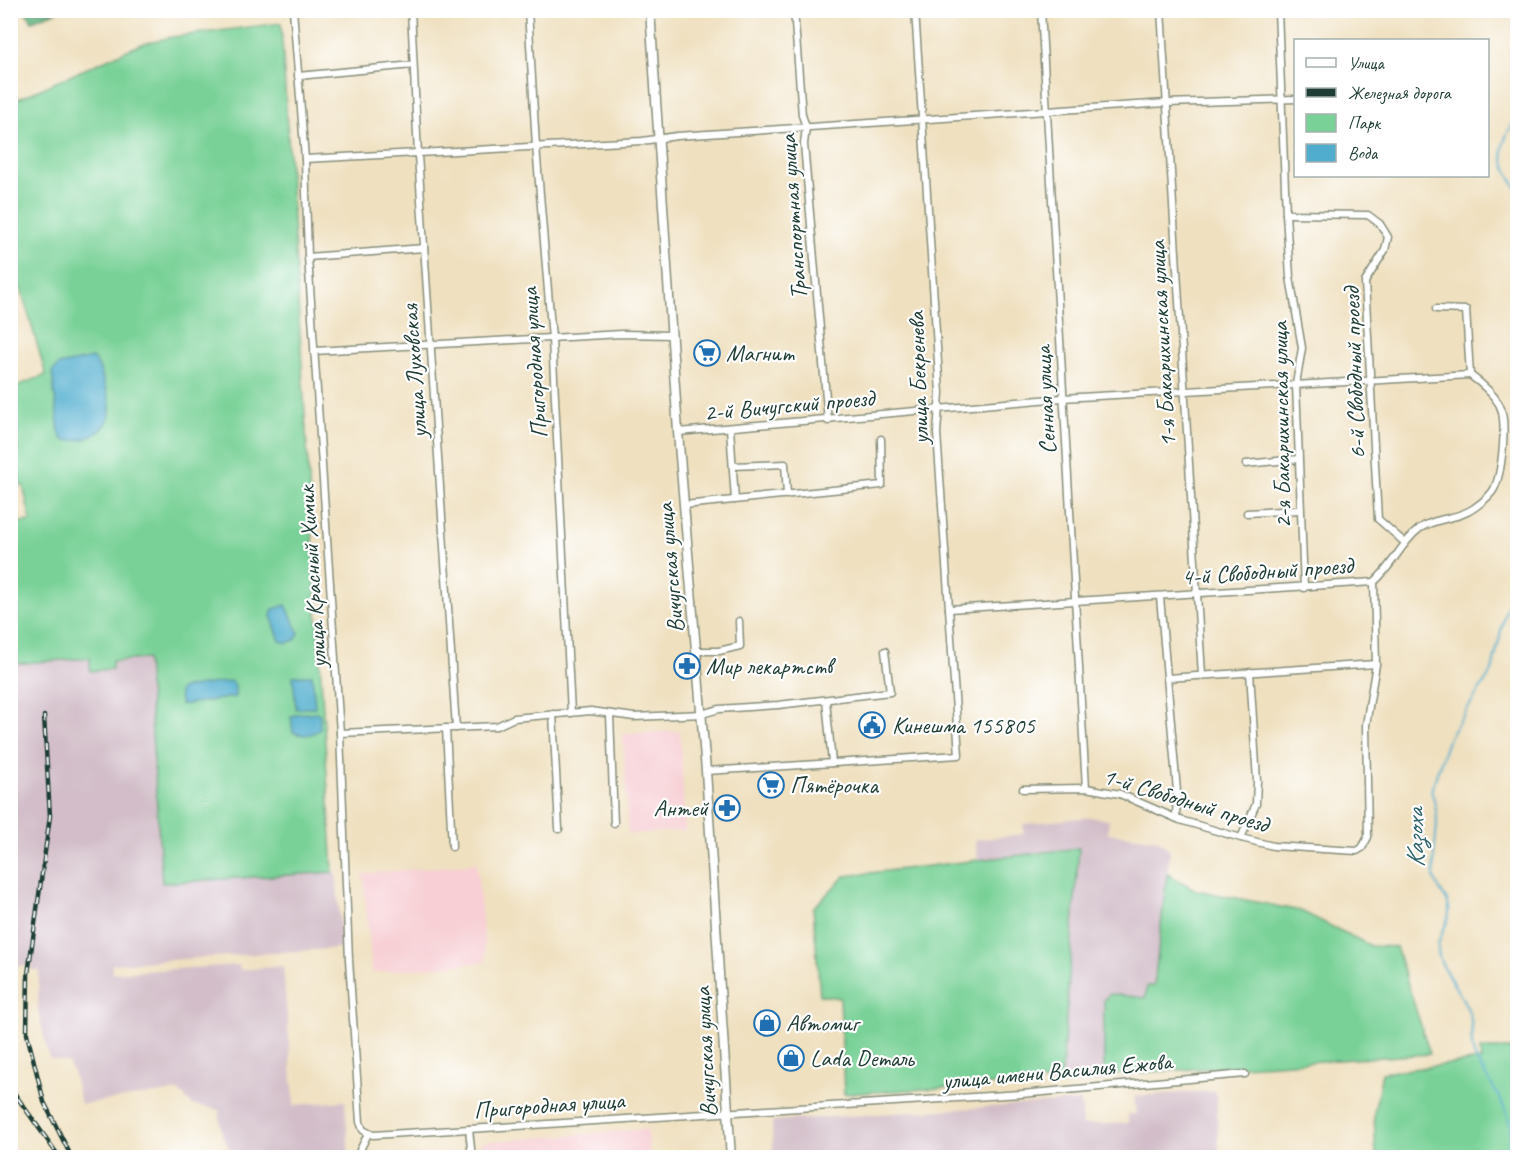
<svg xmlns="http://www.w3.org/2000/svg" width="1528" height="1168" font-family="Caveat,sans-serif">
<rect width="100%" height="100%" fill="#fff"/>
<filter id="ink" filterUnits="userSpaceOnUse"><feTurbulence type="fractalNoise" baseFrequency=".0167" numOctaves="2"/><feDisplacementMap in="SourceGraphic" scale="12" xChannelSelector="R" yChannelSelector="G"/><feConvolveMatrix kernelMatrix="1 2 1 2 8 2 1 2 1" color-interpolation-filters="sRGB"/></filter>
<filter id="wash" filterUnits="userSpaceOnUse"><feTurbulence type="fractalNoise" baseFrequency=".008" numOctaves="4" result="noise"/><feDisplacementMap in="SourceGraphic" scale="24" xChannelSelector="R" yChannelSelector="G"/><feGaussianBlur stdDeviation="1.35" result="paint"/><feColorMatrix in="noise" values="0 0 0 0 0 0 0 0 0 0 0 0 0 0 0 0 0 1.4 0 .05"/><feComposite in="paint" operator="in"/></filter>
<g filter="url(#wash)">
<rect width="100%" height="100%" fill="#efe0bf"/>
<g fill="#f7cfd4">
<polygon points="680,731 685,831 628,834 623,734"/>
<polygon points="477,863 486,962 372,973 363,874"/>
<polygon points="647,1129 650,1157 483,1157 482,1142"/>
</g>
<g fill="#d2bdc8">
<polygon points="90,658 91,671 112,669 112,661 147,659 162,883 336,872 342,948 112,964 112,973 239,965 240,970 283,966 294,1105 345,1101 349,1157 234,1157 222,1135 219,1110 193,1105 178,1091 81,1104 73,1072 68,1063 49,1058 38,1011 39,970 31,970 31,965 11,967 11,664"/>
<polygon points="1091,817 1109,820 1108,833 1159,840 1170,851 1154,986 1146,998 1110,994 1104,999 1104,1081 1061,1085 1079,848 978,860 975,840 1024,834 1023,824"/>
<polygon points="1216,1091 1219,1157 773,1157 772,1121 1081,1101 1083,1125 1128,1123 1128,1114 1136,1114 1134,1096"/>
</g>
<g fill="#79d197" stroke="#4c8766" stroke-width="1.5">
<polygon points="281,23 333,872 162,883 147,659 112,661 112,669 90,671 90,658 11,664 11,523 31,521 23,485 18,485 16,418 11,388 46,375 11,255 10,111 18,99 141,44 172,37"/>
<polygon points="1079,848 1061,1081 844,1094 840,998 820,995 813,908 845,876"/>
<polygon points="1167,874 1196,890 1301,911 1371,946 1396,947 1430,1054 1104,1075 1104,999 1110,994 1145,998 1147,986 1154,986"/>
<polygon points="1480,1049 1517,1049 1517,1157 1376,1157 1374,1113 1382,1073 1481,1060"/>
</g>
<polygon fill="#62b380" stroke="#40785a" stroke-width="1.5" points="25,11 58,11 32,21"/>
<g fill="#50adce" stroke="#387581" stroke-width="1.5">
<path d="M92,358C100,365 101,373 104,383C106,390 110,399 110,406C112,433 84,443 63,440L59,432L52,372L59,365Z"/>
<polygon points="286,605 299,633 295,640 287,643 280,641 271,616 273,609"/>
<polygon points="312,675 315,707 296,709 293,676"/>
<polygon points="231,681 235,685 235,697 180,705 179,691 183,688"/>
<path d="M317,712L320,715V729C313,735 302,737 293,732L291,717L297,714Z"/>
</g>
<g fill="none" stroke-linecap="round" stroke-linejoin="round">
<g stroke="#50adce" stroke-width="2">
<path d="M1518,116C1497,145 1498,160 1518,190"/>
<polyline points="1518,519 1511,528 1508,541 1518,557"/>
<path d="M1502,1158C1528,1124 1489,1086 1475,1057C1468,1043 1475,1026 1469,1012C1463,995 1443,973 1439,956C1434,940 1448,927 1449,913C1451,898 1435,889 1434,876C1431,844 1444,824 1431,791L1449,737L1492,671L1505,613L1518,581"/>
</g>
</g>
</g>
<g filter="url(#ink)">
<g fill="none" stroke-linecap="round" stroke-linejoin="round">
<g stroke="#878e7a" stroke-width="9">
<g id="minor">
<polyline points="293,10 305,159 308,257 340,733 349,960 360,1122 363,1130 373,1135 1021,1094 1245,1074"/>
<polyline points="411,10 418,155 456,728"/>
<polyline points="528,10 536,146 552,339 571,713"/>
<polyline points="794,10 802,115 806,127 804,144 828,421"/>
<polyline points="1041,10 1086,788"/>
<polyline points="1161,10 1202,675"/>
<polyline points="1278,10 1286,214 1290,277 1302,348 1296,384 1304,588"/>
<polyline points="298,76 413,65"/>
<polyline points="305,159 642,141 677,136 1166,103 1296,99"/>
<polyline points="1286,214 1368,215 1380,224 1388,237 1385,250 1365,282 1378,519 1404,542"/>
<polyline points="308,257 424,248"/>
<polyline points="1436,309 1466,310 1470,375"/>
<polyline points="314,351 622,334 672,335"/>
<polyline points="730,428 735,500"/>
<polyline points="678,432 1062,398 1470,375"/>
<polyline points="1246,464 1298,459"/>
<polyline points="733,466 785,464 787,495"/>
<polyline points="684,505 882,485 881,439"/>
<polyline points="1247,513 1300,510"/>
<polyline points="1160,597 1177,791 1176,818"/>
<path d="M949,609L1374,582C1392,567 1400,544 1419,529C1435,517 1458,520 1474,508C1481,503 1490,497 1494,489C1502,473 1508,420 1499,404C1492,392 1481,383 1470,375"/>
<polyline points="697,651 719,651 740,646 739,621"/>
<polyline points="1167,678 1376,664"/>
<polyline points="826,700 832,763"/>
<polyline points="553,714 559,829"/>
<polyline points="610,714 614,823"/>
<polyline points="446,728 452,847"/>
<polyline points="340,733 497,726 514,718 591,711 634,717 702,714 719,709 778,705 890,692 885,651"/>
<polyline points="706,771 959,755 937,433 940,393 915,10"/>
<polyline points="1023,789 1086,788 1120,794 1180,820 1241,838 1273,846 1357,851 1362,848 1368,837 1366,725 1376,664 1374,582"/>
<polyline points="1241,838 1256,804 1257,781 1250,672"/>
<polyline points="469,1129 472,1158"/>
<polyline points="356,1158 368,1134"/>
</g>
</g>
<g stroke="#878e7a" stroke-width="11">
<polyline id="secondary" points="650,10 678,432 706,771 731,1158"/>
</g>
<use href="#minor" stroke="#fff" stroke-width="6"/>
<use href="#secondary" stroke="#fff" stroke-width="8"/>
<g stroke="#1f3d34" stroke-width="4.5">
<g id="rail">
<polyline points="44,716 50,816 28,974 27,1034 44,1102 72,1158"/>
<polyline points="10,1087 60,1158"/>
</g>
</g>
<use href="#rail" stroke="#fff" stroke-width="2" stroke-dasharray="7" stroke-linecap="butt"/>
</g>
</g>
<defs>
<g id="supermarket-ring" transform="scale(1.35)"><circle r="9.5" fill="#fff" stroke="#1f6fb2" stroke-width="1.5"/><path d="M-6-5.5h2.5l.6 2H6L4.5 2H-2.5L-4.4-4H-6ZM-1.5 3.2a1.3 1.3 0 1 0 .1 0ZM3 3.2a1.3 1.3 0 1 0 .1 0Z" fill="#1f6fb2"/></g>
<g id="pharmacy-ring" transform="scale(1.35)"><circle r="9.5" fill="#fff" stroke="#1f6fb2" stroke-width="1.5"/><path d="M-2-6h4v4h4v4h-4v4h-4v-4h-4v-4h4Z" fill="#1f6fb2"/></g>
<g id="civic-ring" transform="scale(1.35)"><circle r="9.5" fill="#fff" stroke="#1f6fb2" stroke-width="1.5"/><path d="M-.6-6.5H3V-4.5H.6V-3L4-1V1h2V6H-6V1h2V-1L-.6-3ZM-1.2 2.5V6h2.4V2.5Z" fill="#1f6fb2"/></g>
<g id="shop-ring" transform="scale(1.35)"><circle r="9.5" fill="#fff" stroke="#1f6fb2" stroke-width="1.5"/><path d="M-5-2.5h2.3a2.7 3.5 0 0 1 5.4 0H5L5.5 6h-11ZM-1.5-2.5h3a1.5 2.3 0 0 0-3 0Z" fill="#1f6fb2"/></g>
</defs>
<g fill-rule="evenodd">
<use href="#supermarket-ring" x="707" y="353"/>
<use href="#pharmacy-ring" x="687" y="666"/>
<use href="#civic-ring" x="872" y="725"/>
<use href="#supermarket-ring" x="771" y="785"/>
<use href="#pharmacy-ring" x="727" y="808"/>
<use href="#shop-ring" x="767" y="1023"/>
<use href="#shop-ring" x="791" y="1058"/>
</g>
<g text-anchor="middle" dominant-baseline="central" stroke-width="4.5" stroke-linejoin="round" paint-order="stroke">
<g font-size="24" fill="#1f3d34" stroke="#fff">
<text transform="translate(793 217) rotate(-94)">Транспортная улица</text>
<text transform="translate(1162 344) rotate(-93)">1-я Бакарихинская улица</text>
<text transform="translate(534 363) rotate(-94)">Пригородная улица</text>
<text transform="translate(414 371) rotate(-94)">улица Луховская</text>
<text transform="translate(1354 373) rotate(-92)">6-й Свободный проезд</text>
<text transform="translate(918 378) rotate(-92)">улица Бекренева</text>
<text transform="translate(1045 400) rotate(-93)">Сенная улица</text>
<text transform="translate(789 405) rotate(-5)">2-й Вичугский проезд</text>
<text transform="translate(1281 425) rotate(-91)">2-я Бакарихинская улица</text>
<text transform="translate(670 568) rotate(-95)">Вичугская улица</text>
<text transform="translate(1267 571) rotate(-4)">4-й Свободный проезд</text>
<text transform="translate(312 577) rotate(-94)">улица Красный Химик</text>
<text transform="translate(1186 800) rotate(17)">1-й Свободный проезд</text>
<text transform="translate(705 1052) rotate(-93)">Вичугская улица</text>
<text transform="translate(1057 1071) rotate(-5)">улица имени Василия Ежова</text>
<text transform="translate(549 1105) rotate(-4)">Пригородная улица</text>
</g>
<g font-size="24" fill="#1f3d34" stroke="#fff" text-anchor="start">
<text x="726" y="353">Магнит</text>
<text x="706" y="666">Мир лекартств</text>
<text x="892" y="725">Кинешма 155805</text>
<text x="790" y="785">Пятёрочка</text>
<text x="708" y="808" text-anchor="end">Антей</text>
<text x="786" y="1023">Автомиг</text>
<text x="810" y="1058">Lada Dеталь</text>
</g>
<g font-size="26" font-style="italic" fill="#30646a" stroke="#fff">
<text transform="translate(1415 838) rotate(-91)">Казоха</text>
</g>
</g>
<rect width="1528" height="1168" fill="none" stroke="#fff" stroke-width="36"/>
<rect x="1294" y="39" width="195" height="138" fill="#ffffff" stroke="#a5b1ae" stroke-width="1.5"/>
<rect x="1306" y="58" width="30" height="9" fill="#ffffff" stroke="#a5b1ae" stroke-width="1.5"/>
<text x="1348" y="69" font-size="18" fill="#1f3d34">Улица</text>
<rect x="1306" y="88" width="30" height="9" fill="#1f3d34" stroke="#a5b1ae" stroke-width="1.5"/>
<text x="1348" y="99" font-size="18" fill="#1f3d34">Железная дорога</text>
<rect x="1306" y="114" width="30" height="18" fill="#79d197" stroke="#a5b1ae" stroke-width="1.5"/>
<text x="1348" y="129" font-size="18" fill="#1f3d34">Парк</text>
<rect x="1306" y="144" width="30" height="18" fill="#50adce" stroke="#a5b1ae" stroke-width="1.5"/>
<text x="1348" y="159" font-size="18" fill="#1f3d34">Вода</text>
</svg>
